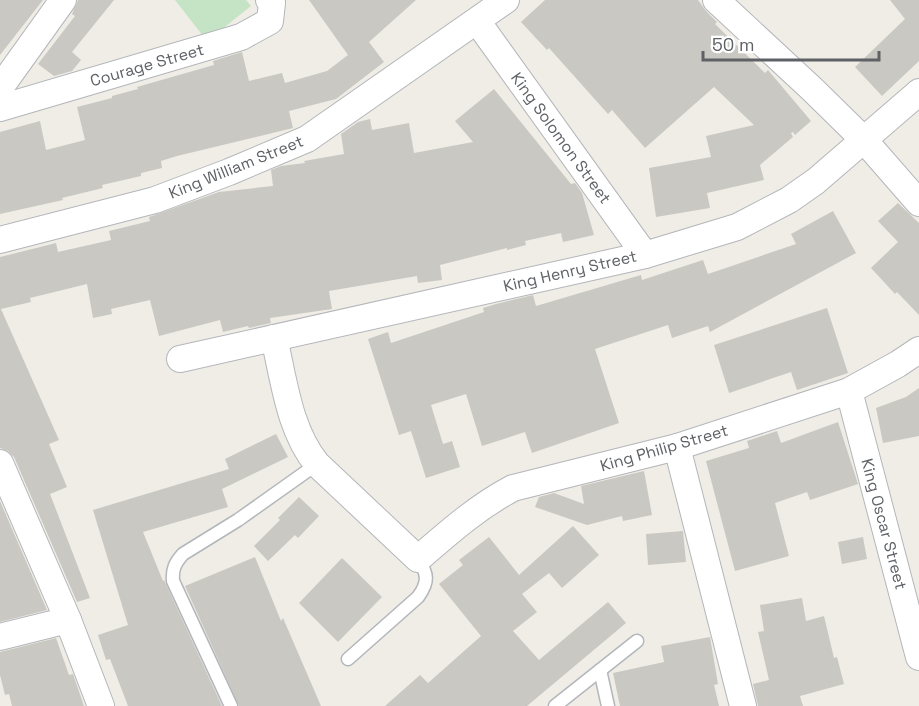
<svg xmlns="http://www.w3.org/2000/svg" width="919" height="706" font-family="'Space Grotesk',sans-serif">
<rect width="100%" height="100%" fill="#efede6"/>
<polygon fill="#c5e4c6" points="175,0 246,0 251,6 207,41"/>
<g fill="#cac8c3">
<polygon points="0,0 43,0 0,55"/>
<polygon points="78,0 114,0 72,52 81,60 72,71 54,76 38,64 75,16 72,14"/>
<polygon points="309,0 416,0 369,42 384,62 336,99 289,111 293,128 177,156 161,161 162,168 141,173 141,176 102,185 103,188 62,198 63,200 0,214 0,132 40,121 46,150 85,140 77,107 112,98 112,96 138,89 137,87 214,65 213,61 242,52 249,81 282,73 285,83 327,71 348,55"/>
<polygon points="545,0 698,0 706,11 717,22 715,24 765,73 768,70 811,121 795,135 793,132 791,133 793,137 760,165 764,180 707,193 710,208 656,217 649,168 711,157 706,136 754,125 714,87 645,148 612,110 608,114 549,48 547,50 521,22"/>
<polygon points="890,0 919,0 919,61 882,96 855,67 905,19"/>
<polygon points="494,89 571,184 575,183 582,193 594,235 563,242 561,233 525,241 526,245 507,250 507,248 440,265 442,280 418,283 417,276 329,291 332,309 270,318 271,323 249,328 248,326 223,332 220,320 159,336 150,300 111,309 112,314 93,318 87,284 30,298 31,302 1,309 59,440 49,444 67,487 50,494 90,598 77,602 14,457 8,451 0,448 0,257 56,243 58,252 111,240 109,231 150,221 149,217 219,192 273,186 271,170 281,166 305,163 304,161 344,154 341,134 358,122 370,119 372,130 409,123 414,153 473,142 455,121"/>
<polygon points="898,203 919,223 919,315 897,292 895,294 871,268 898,242 878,221"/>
<polygon points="833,211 856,253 710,332 708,326 672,338 668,325 595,349 619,423 532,453 525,432 482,446 466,394 431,405 443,444 452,441 460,467 426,478 411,431 399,435 368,339 388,332 391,343 484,312 483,308 496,304 533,295 536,306 641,275 642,280 703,260 708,274 796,244 791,234"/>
<polygon points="827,308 848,373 797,390 791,372 729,393 714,345"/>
<polygon points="919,388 919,436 883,443 876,408 906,397"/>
<polygon points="838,422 858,484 810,500 807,492 775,503 789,556 735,571 706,461 749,448 747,441 777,431 781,443"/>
<polygon points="276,434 288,457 222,489 228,507 143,532 163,581 164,580 222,706 128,706 110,659 106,660 98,635 128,625 93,510 229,469 225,459"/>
<polygon points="644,471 652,515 623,521 622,516 587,525 535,507 539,497 554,493 584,504 581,486"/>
<polygon points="299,497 319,516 298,538 295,535 268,561 254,546 280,520 278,518"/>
<polygon points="0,501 47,610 0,622"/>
<polygon points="573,526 599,555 562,588 549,573 522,594 537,612 513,631 539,660 608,602 626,623 527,706 385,706 420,675 428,683 481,636 439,584 463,565 459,560 489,537 519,575"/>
<polygon points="683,531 686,562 648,565 646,534"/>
<polygon points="863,537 867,559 842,564 838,542"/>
<polygon points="255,557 281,621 283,618 321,706 239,706 185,586"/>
<polygon points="342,558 382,597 338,642 299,603"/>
<polygon points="802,598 806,621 824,616 834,658 837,657 844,684 800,696 803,706 758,706 753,684 769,680 758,632 764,631 760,605"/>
<polygon points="710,637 718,684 714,685 719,706 620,706 613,673 664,662 661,646"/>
<polygon points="56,638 69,675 73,674 84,706 12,706 9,694 5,695 0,675 0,652"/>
</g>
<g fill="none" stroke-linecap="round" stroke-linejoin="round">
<g stroke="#b3b6ba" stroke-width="15">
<g id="service">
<path d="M348,659L418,597C429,582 428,574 418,559"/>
<polyline points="600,670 608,706"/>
<path d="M231,706L173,581C172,569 175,563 183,554L238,520L317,464"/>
<polyline points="555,706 637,641"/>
</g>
</g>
<g stroke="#b3b6ba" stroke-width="28">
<g id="minor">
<polyline points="716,0 812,89 864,140 919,203"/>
<polyline points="477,21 645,255"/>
<polyline points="0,88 63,0"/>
<polyline points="0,108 241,37 270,21 272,3 269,0"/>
<polyline points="0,240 155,200 229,172 307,139 506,0"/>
<path d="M274,338C284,380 289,430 317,464L418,559C448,533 477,507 513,488L677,447L849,391L898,364L919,350"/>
<polyline points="180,359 645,255 737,227 789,200 816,181 919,92"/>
<polyline points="849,391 919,657"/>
<polyline points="677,447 743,706"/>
<polyline points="0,463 68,620 101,706"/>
<polyline points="0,637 68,620"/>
</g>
</g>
<use href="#service" stroke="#fff" stroke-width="12"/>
<use href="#minor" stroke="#fff" stroke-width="26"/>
</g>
<g text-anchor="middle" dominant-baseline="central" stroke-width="4.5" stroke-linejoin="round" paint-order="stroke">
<g font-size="16" fill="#5e6165" stroke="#fff">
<text transform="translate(147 65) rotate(-16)">Courage Street</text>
<text transform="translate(561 138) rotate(54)">King Solomon Street</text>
<text transform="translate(236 167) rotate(-22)">King William Street</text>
<text transform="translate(570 271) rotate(-13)">King Henry Street</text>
<text transform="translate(664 448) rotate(-16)">King Philip Street</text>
<text transform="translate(884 524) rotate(75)">King Oscar Street</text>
</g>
</g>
<path d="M703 51v9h176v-9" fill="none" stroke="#5e6165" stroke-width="3"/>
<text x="712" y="51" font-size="18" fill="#5e6165" stroke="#ffffff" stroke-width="4.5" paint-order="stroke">50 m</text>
</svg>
